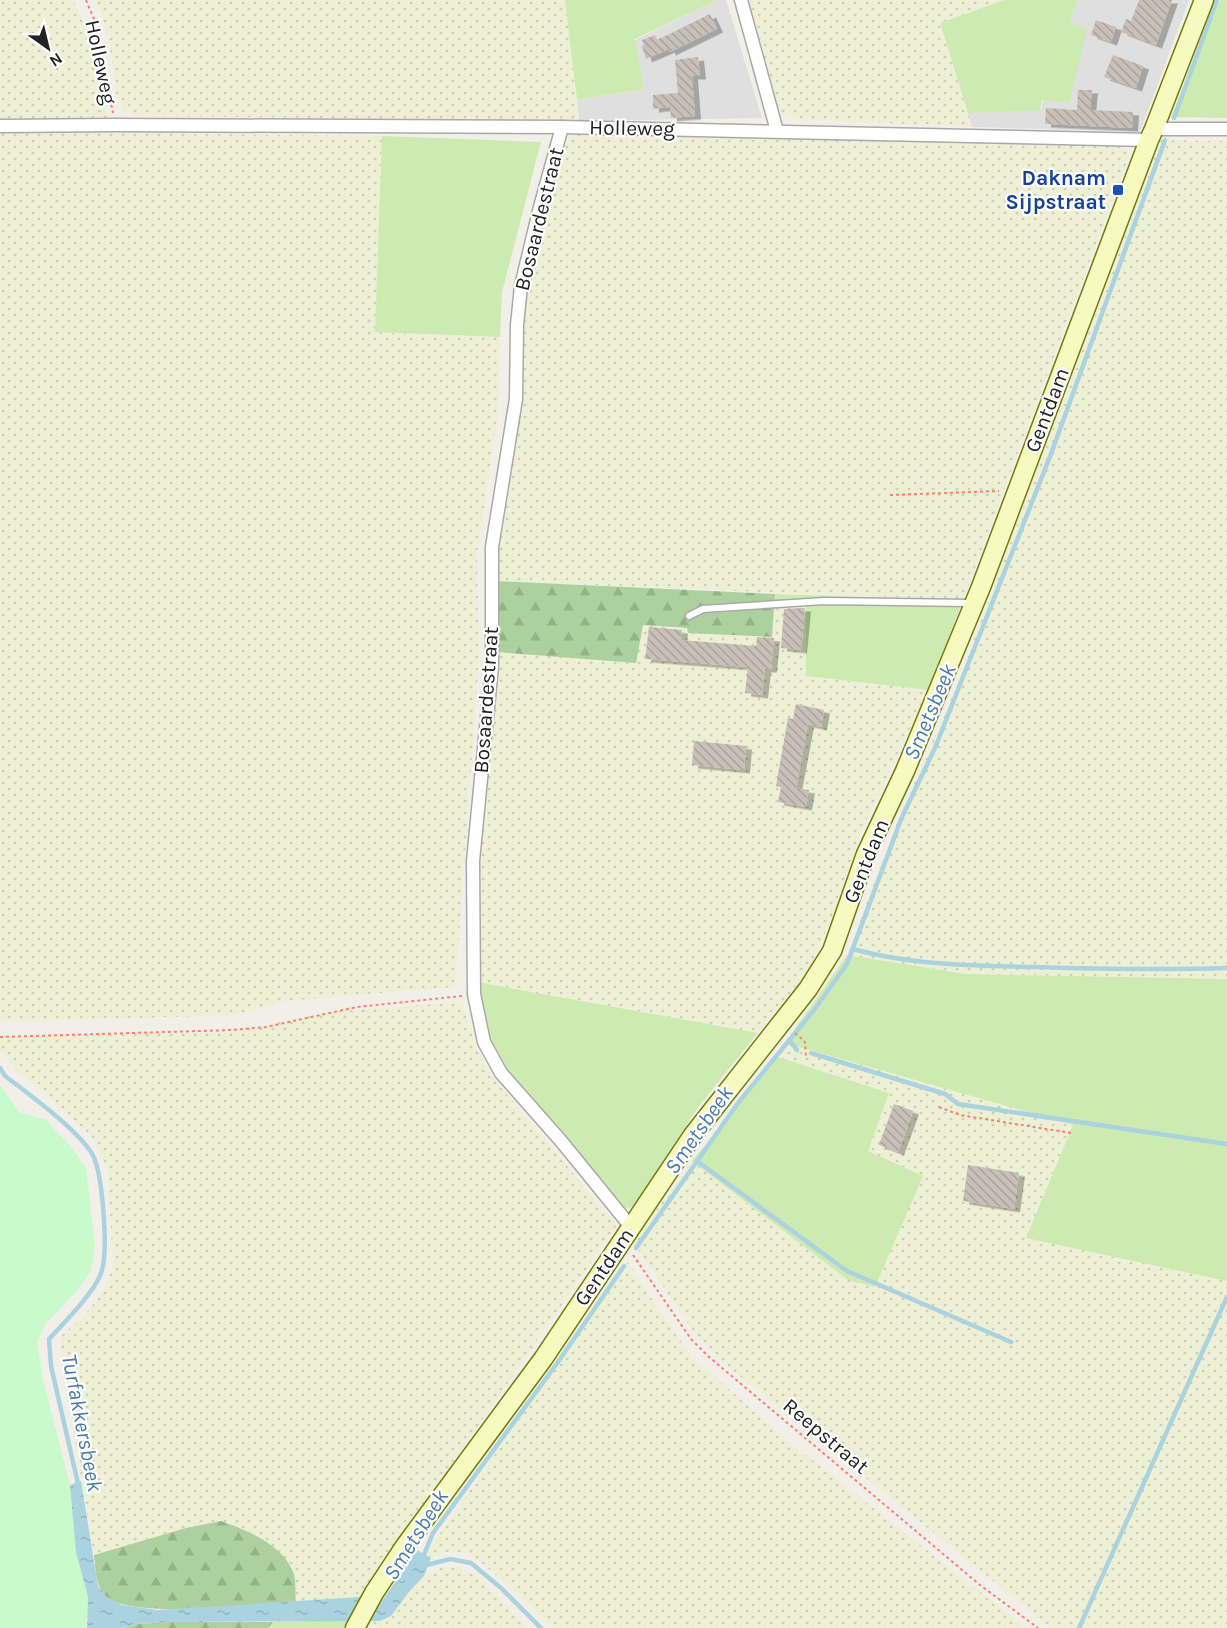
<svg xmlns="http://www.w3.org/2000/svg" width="1227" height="1628" font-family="Karla,sans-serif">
<defs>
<pattern id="farmland-dots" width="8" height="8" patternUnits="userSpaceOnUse" patternTransform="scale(1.5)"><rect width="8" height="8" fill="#eef0d5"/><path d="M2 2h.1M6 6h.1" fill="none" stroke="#ccceb7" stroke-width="1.8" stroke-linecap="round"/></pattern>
<pattern id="forest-firs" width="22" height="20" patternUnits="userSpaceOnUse" patternTransform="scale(1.5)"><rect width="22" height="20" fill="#add19e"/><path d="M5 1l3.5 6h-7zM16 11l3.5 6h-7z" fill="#95b388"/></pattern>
<pattern id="water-ripples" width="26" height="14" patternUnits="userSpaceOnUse" patternTransform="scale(1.5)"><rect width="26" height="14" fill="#aad3df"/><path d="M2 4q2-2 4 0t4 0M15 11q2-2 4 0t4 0" fill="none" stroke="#92b5bf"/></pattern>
<pattern id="building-back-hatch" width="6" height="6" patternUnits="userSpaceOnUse" patternTransform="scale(1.5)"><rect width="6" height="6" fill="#c7bfb8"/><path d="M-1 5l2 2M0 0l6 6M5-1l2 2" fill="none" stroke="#aba49e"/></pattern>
<filter id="shadow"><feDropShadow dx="6" dy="3.5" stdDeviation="0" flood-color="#0004"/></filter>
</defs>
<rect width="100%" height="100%" fill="#f2efe9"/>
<g fill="#e0dfdf">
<polygon points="718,0 726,0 762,118 579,121 577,100 644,89 635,40"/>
<polygon points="1078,0 1189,0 1140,132 972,127 968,113 1040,111 1069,22"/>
</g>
<g fill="url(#farmland-dots)">
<polygon points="0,0 73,0 87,29 99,96 107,112 107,119 0,122"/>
<polygon points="94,0 565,0 579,121 136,116 123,110 116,93 110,47 101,13"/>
<polygon points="747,0 1004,0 940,23 972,127 801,119 782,114 776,106"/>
<polygon points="0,132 382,136 375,332 500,337 499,405 477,554 479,660 455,987 284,1001 238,1015 0,1022"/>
<polygon points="591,133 1119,146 1127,150 1129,156 963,600 495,581 522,304 560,146 567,138 576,134"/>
<polygon points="1161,140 1227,141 1227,979 966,974 847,955 892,834 954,692"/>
<polygon points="774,603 806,605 806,676 928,690 861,832 834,912 808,971 758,1033 477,982 482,830 496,652 635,662 643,625 772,637"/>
<polygon points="462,1002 476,1048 494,1079 617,1225 360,1597 296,1602 294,1575 221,1521 186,1528 94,1555 60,1351 61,1336 83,1317 102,1293 113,1268 108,1171 93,1138 52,1100 14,1069 0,1049 0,1037 230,1032 329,1012"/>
<polygon points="785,1043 1073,1125 1026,1238 1227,1281 1227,1628 1051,1628 719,1359 693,1331 633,1242 692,1161 848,1280 868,1151 889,1093 778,1057"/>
<polygon points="628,1262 658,1309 691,1355 713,1375 782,1436 1026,1628 553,1628 508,1585 469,1553 445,1552 431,1558 428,1556 428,1551"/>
<polygon points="458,1567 477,1576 527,1628 366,1628 370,1621 380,1621 391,1616 408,1593 424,1576 441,1568"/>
</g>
<g fill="#cdebb0">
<polygon points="565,0 718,0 635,39 644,89 577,100"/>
<polygon points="1004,0 1078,0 1069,22 1087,30 1069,103 1042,100 1040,111 968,113 940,23"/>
<polygon points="1220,0 1227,0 1227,118 1171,117"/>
<polygon points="382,136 541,142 502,292 500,337 375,332"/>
<polygon points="775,594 963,600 928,690 806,676 806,605 774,603"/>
<polygon points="847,955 966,974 1227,979 1227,1281 1026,1238 1073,1125 785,1043"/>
<polygon points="477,982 758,1033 699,1106 635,1204 628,1209 622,1207 499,1062 484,1030"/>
<polygon points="778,1057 889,1093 868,1151 923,1176 875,1287 848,1280 692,1161"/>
<polygon points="349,1620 345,1628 268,1628 273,1622"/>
</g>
<g fill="url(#forest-firs)">
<polygon points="495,581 775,594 772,637 688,633 687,628 643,625 636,663 496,652"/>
<path d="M221,1521C248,1531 283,1544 294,1574C296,1582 295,1593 296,1602C257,1604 136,1619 108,1598C95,1588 96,1570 94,1555L186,1528Z"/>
<polygon points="168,1622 273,1622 268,1628 122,1628 138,1624"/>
</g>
<polygon fill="#c8facc" points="0,1085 19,1112 46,1120 71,1147 86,1168 95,1246 91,1271 77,1291 46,1323 37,1342 43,1380 70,1485 76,1552 88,1597 86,1628 0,1628"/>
<polygon fill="url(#water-ripples)" points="81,1481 98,1586 107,1597 122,1605 157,1610 360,1597 380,1604 417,1550 431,1558 424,1576 408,1593 391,1616 380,1621 168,1622 138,1624 122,1628 87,1628 88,1597 76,1552 70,1485"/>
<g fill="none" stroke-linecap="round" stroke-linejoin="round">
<g stroke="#aad3df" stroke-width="4.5">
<polyline points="1174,118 1217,0"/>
<path d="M853,949C911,965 974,966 1034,967C1099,969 1163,970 1227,968"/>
<polyline points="789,1040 797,1050"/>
<polyline points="811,1053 945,1094 958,1104 1227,1144"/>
<path d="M0,1068L5,1076C30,1095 74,1127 91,1152C103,1169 108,1249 102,1270C97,1290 64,1323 49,1339L51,1366L79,1488"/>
<polyline points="697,1161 847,1271 1011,1342"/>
<polyline points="636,1248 738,1103 814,1010 847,964 902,817 935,748 1051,454 1165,140"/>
<polyline points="423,1557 433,1533 558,1362 624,1266"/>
<polyline points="423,1566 450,1559 471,1563 501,1588 541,1628"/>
<polyline points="1079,1628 1227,1297"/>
</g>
</g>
<g fill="url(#building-back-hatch)" filter="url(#shadow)">
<polygon points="1139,0 1172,0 1156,45 1121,32 1126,19 1131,21"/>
<polygon points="710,14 717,29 670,52 669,49 646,59 642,46 644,45 642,40 655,35 657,40"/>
<polygon points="1096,20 1116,27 1111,42 1091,35"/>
<polygon points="1113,55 1143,66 1136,88 1104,77"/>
<polygon points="698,57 700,76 692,76 695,116 671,118 670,107 653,109 653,95 678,93 675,60"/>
<polygon points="1078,90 1092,90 1090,110 1133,112 1132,128 1045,124 1046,108 1077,110"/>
<polygon points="800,608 805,608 801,650 781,648 784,609"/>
<polygon points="649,627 682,630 681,640 756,646 757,637 774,638 771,669 765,669 762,695 745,693 748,667 645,659"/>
<polygon points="796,704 824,710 821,727 808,724 796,788 809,790 806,807 778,802 781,787 776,786 788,718 793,719"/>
<polygon points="694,741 746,746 744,770 692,765"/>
<polygon points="894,1104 913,1111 898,1152 879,1145"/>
<polygon points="968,1165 1019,1173 1014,1209 963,1201"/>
</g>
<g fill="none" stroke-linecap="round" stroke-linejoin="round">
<g stroke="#a9a9a9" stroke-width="9">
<polyline id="lane" points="689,616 703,609 824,601 970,603"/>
</g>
<g stroke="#a9a9a9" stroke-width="15">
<g id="street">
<polyline points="741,0 777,131"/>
<polyline points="0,126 115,125 562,127 1149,140"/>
<polyline points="562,127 540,207 521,286 517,325 516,399 492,547 492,666 473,861 474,994 484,1042 501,1073 561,1141 631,1227"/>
<polyline points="1154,129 1227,129"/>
</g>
</g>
<g stroke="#707d05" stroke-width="21">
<polyline id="secondary" points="355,1628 374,1593 405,1546 543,1359 693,1135 808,989 832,951 866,854 905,771 981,587 1149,140 1154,129 1204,0"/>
</g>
<g stroke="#fa8072" stroke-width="2" stroke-dasharray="3 3" stroke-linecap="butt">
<polyline points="86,0 94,19 113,113"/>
<polyline points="890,495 999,491"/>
<polyline points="795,1033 805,1042 806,1058"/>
<polyline points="0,1037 232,1030 266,1027 357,1007 462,996"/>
<polyline points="939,1107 960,1115 1071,1133"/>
<polyline points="633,1255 691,1339 709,1357 980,1585 1038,1628"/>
</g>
<use href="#lane" stroke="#fff" stroke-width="6"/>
<use href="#street" stroke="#fff" stroke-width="12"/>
<use href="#secondary" stroke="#f7fabf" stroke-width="18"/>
</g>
<rect fill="#1a4fb4" stroke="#fff" stroke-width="2" x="1112" y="184" width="12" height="12" rx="3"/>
<g text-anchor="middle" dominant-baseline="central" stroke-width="4.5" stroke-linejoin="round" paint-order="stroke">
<g font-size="21" fill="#222" stroke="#fff">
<text transform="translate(101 62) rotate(78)">Holleweg</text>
<text transform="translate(632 128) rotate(1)">Holleweg</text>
<text transform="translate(539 219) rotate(-76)">Bosaardestraat</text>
<text transform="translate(1047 410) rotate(-69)">Gentdam</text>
<text transform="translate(486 700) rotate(-86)">Bosaardestraat</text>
<text transform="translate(866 861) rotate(-68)">Gentdam</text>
<text transform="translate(604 1267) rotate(-56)">Gentdam</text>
<text transform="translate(826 1436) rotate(40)">Reepstraat</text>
</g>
<g font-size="21" font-weight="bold" fill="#164399" stroke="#fff" text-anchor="end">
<text x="1106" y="178">Daknam<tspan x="1106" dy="24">Sijpstraat</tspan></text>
</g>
<g font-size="22" font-style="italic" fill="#4a7aab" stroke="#fff">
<text transform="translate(930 712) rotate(-67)">Smetsbeek</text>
<text transform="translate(699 1130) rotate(-55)">Smetsbeek</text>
<text transform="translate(82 1423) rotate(79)">Turfakkersbeek</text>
<text transform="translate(416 1535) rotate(-58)">Smetsbeek</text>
</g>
</g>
<g transform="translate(48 48) rotate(146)" stroke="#ffffff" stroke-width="4.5" paint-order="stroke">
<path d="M0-4.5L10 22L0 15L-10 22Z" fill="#222222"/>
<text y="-9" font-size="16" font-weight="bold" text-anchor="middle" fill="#222222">N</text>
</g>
</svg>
